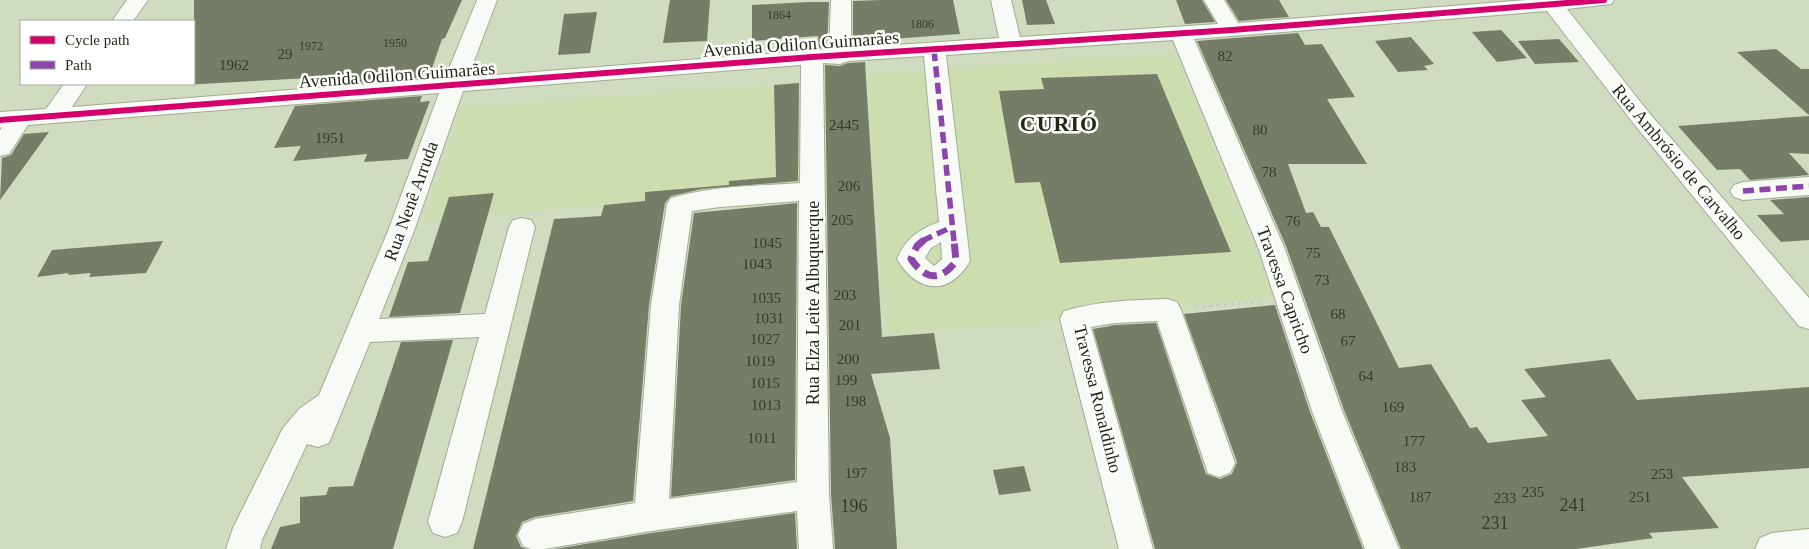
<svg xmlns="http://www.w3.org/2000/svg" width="1809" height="549" font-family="'Times New Roman',serif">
<rect width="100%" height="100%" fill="#d0dcbf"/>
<g fill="#ccdeb0">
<polygon points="1171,54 1177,59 1274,297 1065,317 1033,323 887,333 866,74"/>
<polygon points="798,83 806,189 617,203 424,221 462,108"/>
</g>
<g fill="#757d67">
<polygon points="194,0 462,0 445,38 442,39 429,77 304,87 309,78 182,85 194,84"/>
<polygon points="670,0 710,0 707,41 663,43"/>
<polygon points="882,0 953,0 960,34 863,41 864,45 853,46 853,1"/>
<polygon points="1022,0 1046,0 1055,24 1027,25"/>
<polygon points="1176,0 1202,0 1215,22 1185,24"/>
<polygon points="1226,0 1279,0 1289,17 1239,21"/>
<polygon points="809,2 829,2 827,47 819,48 818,36 752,41 752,5"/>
<polygon points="597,12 590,53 558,55 564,14"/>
<polygon points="1501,30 1527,58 1497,62 1472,32"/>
<polygon points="1298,33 1305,45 1322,44 1355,97 1327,99 1367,164 1288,164 1306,213 1313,212 1321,227 1329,227 1399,368 1431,364 1470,428 1477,427 1488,443 1548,436 1521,400 1546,397 1524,369 1610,359 1637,400 1809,387 1809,468 1682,477 1719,528 1649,533 1653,538 1576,549 1401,549 1344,410 1286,246 1197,41"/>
<polygon points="1411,37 1434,64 1424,66 1428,70 1398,72 1375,41"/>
<polygon points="1559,39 1579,62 1535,64 1518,41"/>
<polygon points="1776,49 1801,69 1809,69 1809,115 1737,52"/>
<polygon points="865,62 882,337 934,333 940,369 871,374 890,438 897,549 835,549 831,494 825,65 840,66 848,63"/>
<polygon points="1157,74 1231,252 1060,263 1040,182 1015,183 999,91 1044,89 1041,78"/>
<polygon points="799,83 798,181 702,189 671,196 665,203 649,305 633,501 535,517 522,522 516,536 521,547 526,549 473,549 554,219 601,216 604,205 645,201 645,192 729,185 729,181 776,177 774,85"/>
<polygon points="422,96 420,102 430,101 408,159 364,162 367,154 293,161 301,146 274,148 295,106"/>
<polygon points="1809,116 1809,154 1789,153 1809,175 1750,180 1740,169 1717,170 1678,126"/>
<polygon points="49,132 0,200 2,158 11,155 24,134"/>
<polygon points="494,193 460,313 389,317 408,262 428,261 449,197"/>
<polygon points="1809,197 1809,240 1781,242 1757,215 1784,214 1770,200"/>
<polygon points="797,203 795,480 671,497 681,305 694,213"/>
<polygon points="163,241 146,273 89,277 91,273 68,275 69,273 37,277 52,250"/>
<polygon points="1275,305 1310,412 1363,549 1155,549 1093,329 1115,325 1156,323 1206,474 1220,479 1232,474 1237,462 1184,314"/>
<polygon points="453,340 393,549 271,549 280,527 300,523 300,497 326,495 329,487 353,486 401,342"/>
<polygon points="1024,466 1031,491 999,495 993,470"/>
<polygon points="795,513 797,549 555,549 651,533"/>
</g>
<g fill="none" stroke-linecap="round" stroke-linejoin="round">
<g stroke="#a2ab95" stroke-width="2">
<g id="minor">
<polygon points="127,0 148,0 133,21 112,21"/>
<path d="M477,0H497L468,77L829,49L831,0H851V48L999,38L991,0H1011L1020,37L1218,24L1204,0H1224L1238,23L1526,0H1614L1611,4L1567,9L1650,114L1809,298V329L1799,326L1634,124L1547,11L1194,39L1284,247L1342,411L1399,549H1365L1312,411L1258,247L1173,40L946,55L970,261C949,297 917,293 897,259C906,238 918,230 939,222L924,56L848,61L840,64L823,63L829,494L833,549H799L797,511L651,531L544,549H531L523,546L518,535L523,524L535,519L635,503L651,305L667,204L671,198C712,186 757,186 800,183L801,65L463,91L414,231L379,319L485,314L509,227L513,220L522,218L531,220L535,227L462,522L457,533L445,537L433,533L428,522L479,337L370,342L329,443L318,447L307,444L306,446L262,540L260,549H226L233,528L283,428L299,409L319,395L388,231L439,93L28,125L9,154L0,156V130L2,127L0,128V112L46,109L64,84H87L72,107L445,78ZM799,201L797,482L669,499L679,305L692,211L720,207ZM941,242L942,259L934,266L925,258L931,248Z"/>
<polygon points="1809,177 1809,195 1743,200 1734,197 1730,191 1734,185 1743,182"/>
<path d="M1167,299L1177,302L1181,310L1235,463L1230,473L1219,477L1208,473L1157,321L1115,323L1091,327L1153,549H1119L1060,319L1064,311C1097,301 1132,300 1167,299Z"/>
<polygon points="1809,529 1809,549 1755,549 1760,538 1772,533"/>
</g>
</g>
<polyline stroke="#c8cbc3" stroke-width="3" stroke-dasharray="2.5 4.5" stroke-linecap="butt" points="1196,307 1260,302"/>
<use href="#minor" fill="#f8faf5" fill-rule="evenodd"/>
<g stroke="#8e44ad" stroke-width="5.5" stroke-dasharray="11 5.5" stroke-linecap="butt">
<polyline points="934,50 954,241"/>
<polyline points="1743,191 1809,186"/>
<polyline points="922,241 952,227"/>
</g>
<path stroke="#8e44ad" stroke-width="7" stroke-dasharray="14 7" stroke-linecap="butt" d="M924,240L917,246L911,259C925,280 941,282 956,261L954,240"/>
<g stroke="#fff" stroke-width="9">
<polyline id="cycleway" points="0,120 812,57 1232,30 1604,0"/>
</g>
<use href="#cycleway" stroke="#d6006c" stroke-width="6"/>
</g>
<g text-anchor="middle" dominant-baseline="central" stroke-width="5" stroke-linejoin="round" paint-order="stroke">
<g font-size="12" fill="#343c28">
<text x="779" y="15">1864</text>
<text x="922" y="24">1806</text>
<text x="395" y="43">1950</text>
<text x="311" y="46">1972</text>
</g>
<g font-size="15" fill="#343c28">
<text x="285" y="54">29</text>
<text x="1225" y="56">82</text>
<text x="234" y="65">1962</text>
<text x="844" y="125">2445</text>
<text x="1260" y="130">80</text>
<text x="330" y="138">1951</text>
<text x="1269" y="172">78</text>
<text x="849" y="186">206</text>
<text x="842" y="220">205</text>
<text x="1293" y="221">76</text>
<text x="767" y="243">1045</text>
<text x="1313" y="253">75</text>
<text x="757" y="264">1043</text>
<text x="1322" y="280">73</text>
<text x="845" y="295">203</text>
<text x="766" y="298">1035</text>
<text x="1338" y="314">68</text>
<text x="769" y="318">1031</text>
<text x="850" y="325">201</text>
<text x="765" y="339">1027</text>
<text x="1348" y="341">67</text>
<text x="848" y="359">200</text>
<text x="760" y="361">1019</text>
<text x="1366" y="376">64</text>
<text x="846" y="380">199</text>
<text x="765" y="383">1015</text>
<text x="855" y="401">198</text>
<text x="766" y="405">1013</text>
<text x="1393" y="407">169</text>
<text x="762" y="438">1011</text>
<text x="1414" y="441">177</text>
<text x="1405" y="467">183</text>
<text x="856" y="473">197</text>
<text x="1662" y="474">253</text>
<text x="1533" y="492">235</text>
<text x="1420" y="497">187</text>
<text x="1640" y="497">251</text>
<text x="1505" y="498">233</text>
</g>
<g font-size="18" fill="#1f2713" stroke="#fff">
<text transform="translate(801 44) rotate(-4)">Avenida Odilon Guimarães</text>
<text transform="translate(397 75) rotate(-4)">Avenida Odilon Guimarães</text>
<text transform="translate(1679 162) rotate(50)">Rua Ambrósio de Carvalho</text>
<text transform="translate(411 201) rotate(-70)">Rua Nenê Arruda</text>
<text transform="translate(1285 290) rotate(70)">Travessa Capricho</text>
<text transform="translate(813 303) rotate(-90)">Rua Elza Leite Albuquerque</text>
<text transform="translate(1098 399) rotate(76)">Travessa Ronaldinho</text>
</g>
<g font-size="18" fill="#343c28">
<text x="1573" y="505">241</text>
<text x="854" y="506">196</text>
<text x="1495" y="523">231</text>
</g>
<g font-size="22" font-weight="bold" letter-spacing="1" fill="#1f2713" stroke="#fff">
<text x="1059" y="123">CURIÓ</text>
</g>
</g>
<rect x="20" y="20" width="175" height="65" fill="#ffffff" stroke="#a5a9a1"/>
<rect x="30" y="36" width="25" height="8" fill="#d6006c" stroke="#a5a9a1"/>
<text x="65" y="45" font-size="15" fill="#1f2713">Cycle path</text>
<rect x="30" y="61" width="25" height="8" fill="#8e44ad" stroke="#a5a9a1"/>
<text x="65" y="70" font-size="15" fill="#1f2713">Path</text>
</svg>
